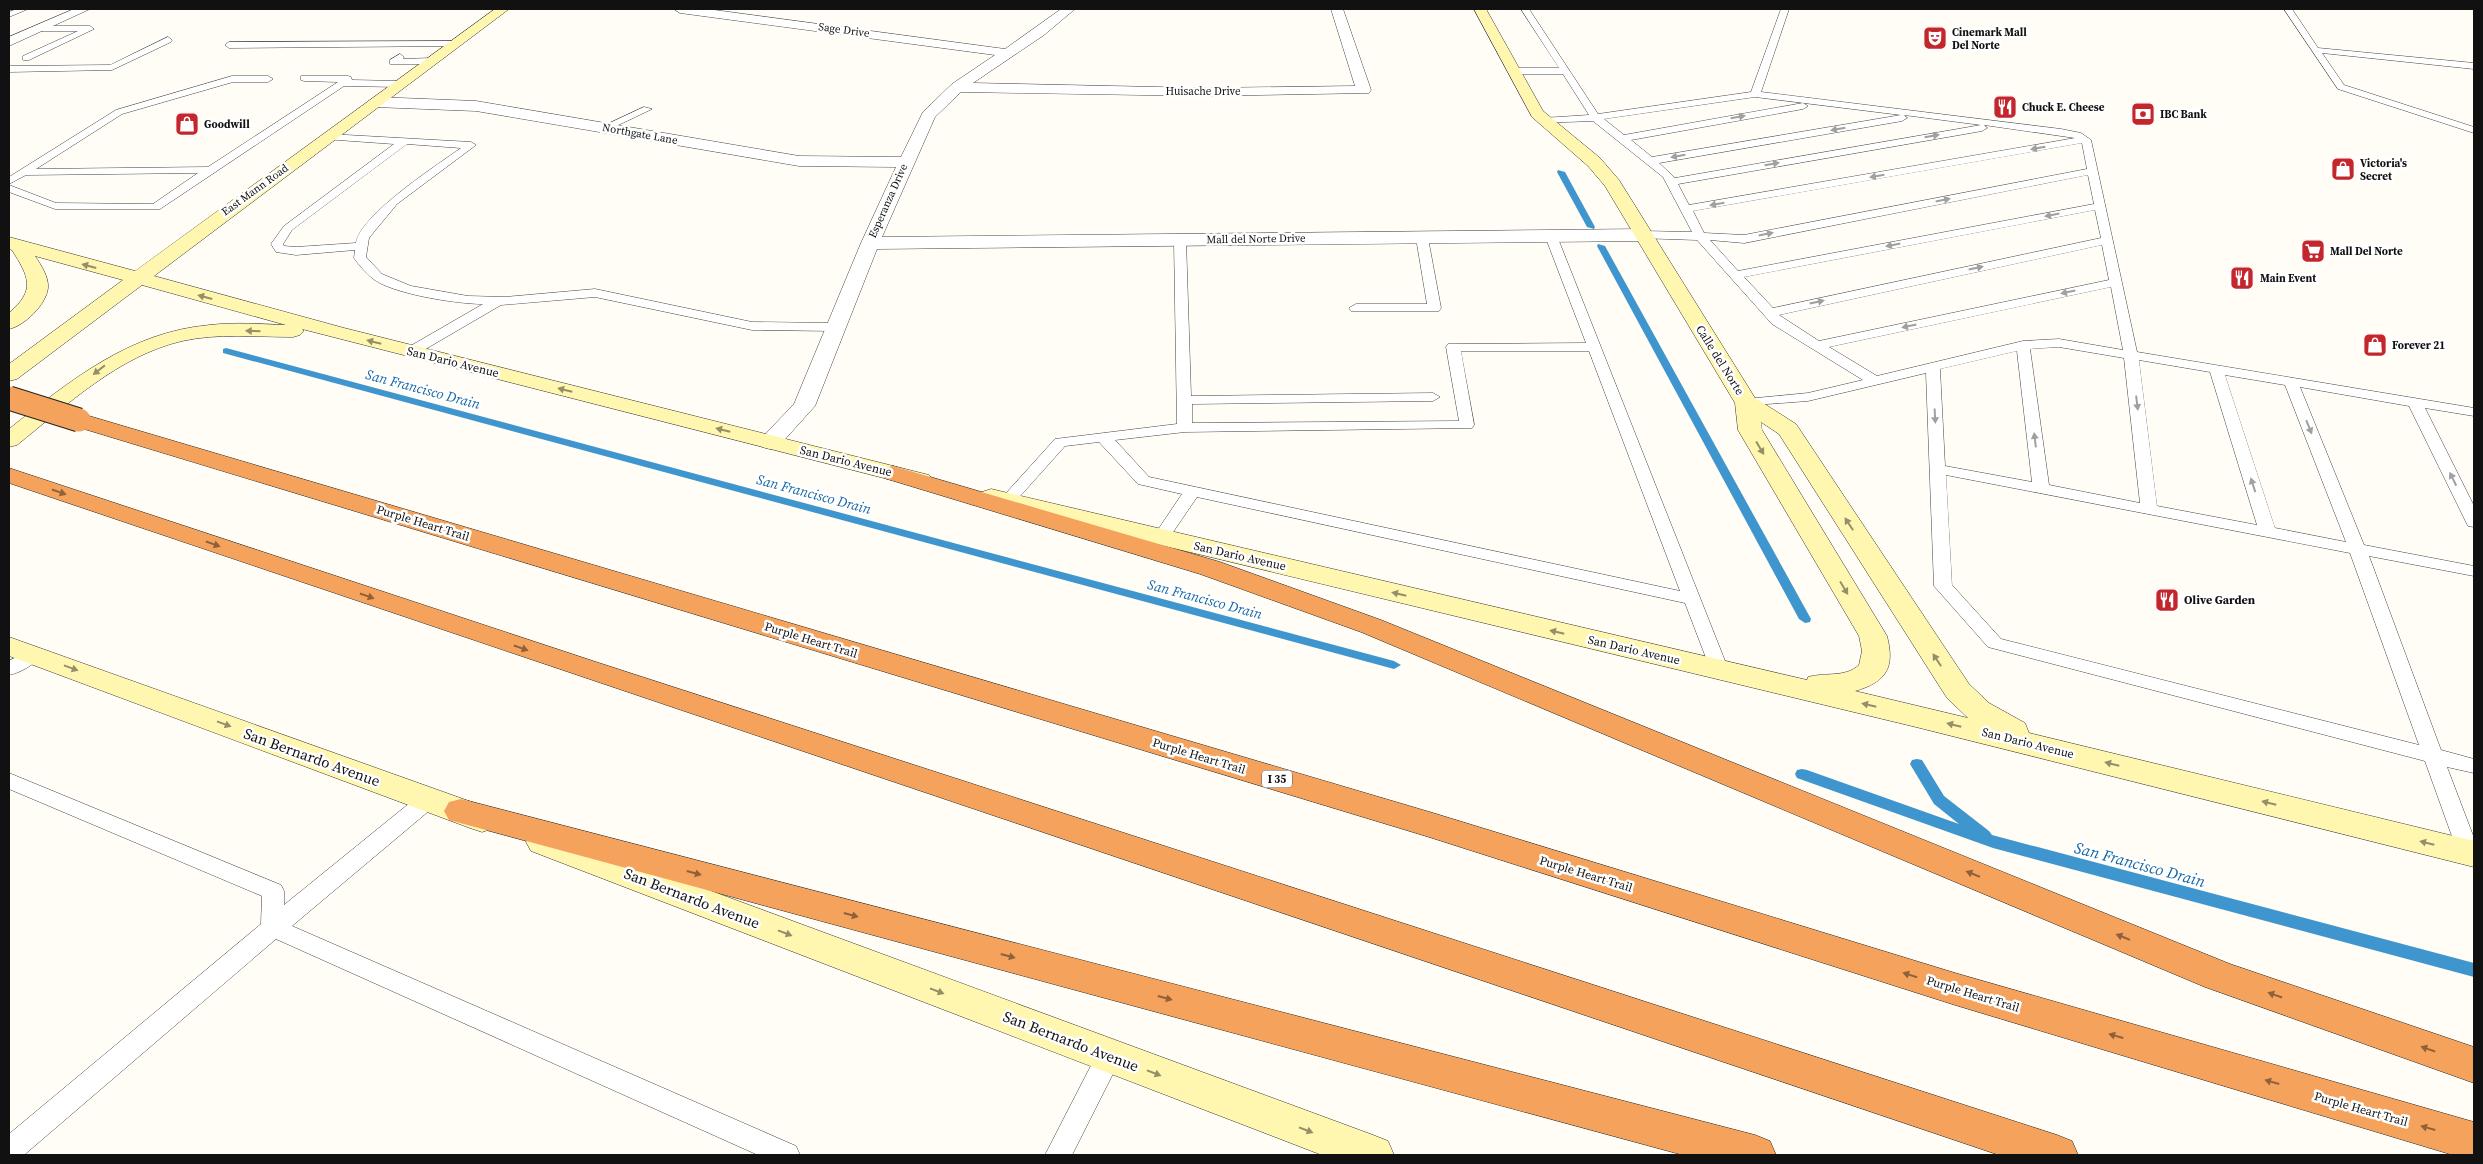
<svg xmlns="http://www.w3.org/2000/svg" width="2483" height="1164" font-family="'Source Serif 4',serif">
<rect width="100%" height="100%" fill="#fffdf5"/>
<g fill="none" stroke-linecap="round" stroke-linejoin="round">
<g fill="#3f96cf" fill-rule="evenodd">
<polygon points="1558,170 1565,172 1595,227 1594,229 1587,227 1557,172"/>
<polygon points="1598,244 1605,246 1811,619 1810,622 1805,623 1799,619 1597,246"/>
<polygon points="226,348 1394,661 1401,665 1394,669 223,353 223,349"/>
<polygon points="1917,759 1922,760 1944,796 1989,831 1992,835 2474,963 2474,977 1993,848 1797,778 1795,774 1797,770 1802,769 1807,770 1959,824 1934,804 1910,764 1912,760"/>
</g>
<g stroke="#444" stroke-width="1">
<g id="lane">
<polygon points="17,9 28,9 9,17 9,12"/>
<path d="M1521,9H1529L1598,114L1751,92L1781,9H1789L1761,92L2061,129L2081,133L2091,140L2137,352L2474,408V416L2425,408L2474,506V527L2468,526L2466,522L2409,406L2300,387L2364,545L2474,566V576L2369,556L2441,750L2474,759V773L2447,767L2474,838V860L2469,861L2461,859L2458,853L2425,761L1988,647L1934,586L1926,373L1808,401L1741,406L1739,403L1746,399L1808,393L1863,380L1772,324L1697,240L1638,238V232L1642,231L1692,232L1663,177L1593,121L1539,123V119L1543,118L1589,115L1563,74H1514L1509,71L1514,68H1559ZM1755,97L1901,115L1652,157L1631,140L1803,109L1808,106L1803,103L1624,135L1604,119ZM1904,115L1981,125L1675,178L1659,163L1902,121L1907,118ZM1984,125L2075,138L1689,205L1678,184L1982,131L1987,128ZM2082,143L2087,169L1744,235L1704,233L1693,211ZM2088,175L2094,204L1738,271L1710,240L1744,243ZM2095,210L2101,238L1773,308L1744,277ZM2102,245L2109,280L1819,341L1779,315ZM2111,287L2123,350L2059,339L2023,341L1877,376L1829,347ZM2059,347L2124,358L2140,503L2049,485L2030,349ZM2017,351L2032,482L1945,466L1940,369ZM2139,360L2210,372L2257,525L2157,506ZM2225,375L2285,385L2346,542L2275,528ZM1946,475L2350,553L2419,745L2001,639L1952,585Z"/>
<polygon points="2284,9 2292,9 2318,48 2474,63 2474,69 2322,53 2344,85 2474,127 2474,133 2338,89"/>
<polygon points="38,26 90,26 94,29 29,60 23,60 23,56 78,31 41,31 38,30"/>
<polygon points="168,37 172,40 171,42 112,70 9,72 9,66 110,65"/>
<polygon points="459,41 460,43 456,46 229,48 225,45 229,42"/>
<polygon points="400,54 404,57 403,59 431,58 436,61 431,64 390,64 390,60"/>
<polygon points="232,76 268,76 273,79 268,82 233,82 122,114 36,169 208,167 338,82 304,81 301,80 301,76 348,76 351,77 352,80 399,81 404,84 399,87 344,86 160,209 55,209 9,192 9,185 56,203 153,204 198,173 26,175 9,184 9,177 116,110"/>
<polygon points="644,107 652,109 608,130 599,128"/>
<path d="M328,134L471,142L476,145L397,204L369,238L366,257L382,274L411,286L468,296L505,297L595,289L752,322L835,323L842,327L835,331L752,330L595,297L501,305L417,354H407L405,351L407,348L483,304C458,304 391,294 372,278C366,273 359,265 354,258L355,250L296,255L276,252L271,244L284,226L394,144L324,139L323,137ZM407,144L461,148C437,165 360,215 356,243L296,247L284,246L283,244L292,230Z"/>
<path d="M1551,232L1557,236L1729,671L1727,675L1720,677L1713,675L1711,671L1685,603L1197,497L1167,541H1155L1153,537L1182,494L1138,484L1099,442L1065,446L1013,504L1007,506L999,501L1055,439L1177,424L1174,240L1176,237L1180,236L1186,240L1191,396L1433,393L1440,397L1433,401L1192,404V423L1459,421L1446,347L1448,344L1586,343L1545,236ZM1461,351H1589L1680,591L1149,477L1115,440L1185,432L1472,428L1474,425Z"/>
<polygon points="1422,234 1428,238 1441,308 1439,311 1351,311 1349,308 1356,304 1427,304 1416,238"/>
<path d="M33,648L40,650L42,654C36,664 20,673 9,675V661Z"/>
<polygon points="9,773 281,885 284,891 284,905 422,793 429,791 436,793 440,799 436,805 292,926 796,1146 800,1155 758,1155 276,939 24,1155 9,1155 9,1134 261,924 262,896 9,789"/>
<polygon points="1109,1045 1118,1048 1122,1056 1072,1155 1045,1155 1100,1048"/>
</g>
</g>
<g stroke="#444" stroke-width="1">
<g id="street">
<polygon points="74,9 90,9 9,46 9,37"/>
<polygon points="674,9 707,9 1005,49 1061,9 1075,9 1044,35 973,83 1204,88 1355,86 1331,9 1343,9 1371,90 1369,93 1204,96 961,92 935,117 882,237 1642,229 1649,231 1651,235 1649,239 1642,241 877,249 815,406 778,447 770,449 762,447 758,442 794,404 861,243 896,167 799,166 476,111 375,107 367,102 375,97 476,101 799,156 901,157 923,112 952,84 995,55 680,13"/>
</g>
</g>
<g stroke="#333" stroke-width="1">
<g id="secondary">
<path d="M495,9H509L154,276L344,328L929,475L932,480L929,485L920,487L911,485L302,329L304,331L300,335L293,337C256,337 218,333 182,341C118,356 67,405 17,445L9,447V429C70,381 129,332 210,325C235,322 261,324 286,325L142,285L17,379L9,381V364L123,280L35,256C41,265 49,277 48,288C46,305 24,326 9,329V313C36,290 29,277 12,250L9,249V237L135,271Z"/>
<path d="M1474,9H1486L1543,111L1600,158L1619,180L1755,398L1796,424L1969,684L1989,703L2025,723L2029,733L2474,841V867L1916,727L982,502L978,497L982,492L991,489L1807,680L1808,677C1826,672 1845,678 1859,665L1862,651L1859,636L1738,430L1735,403L1605,186L1588,166L1532,117ZM1761,422L1779,434L1947,698L1968,718L1855,691C1887,682 1895,667 1887,636L1762,430Z"/>
<polygon points="9,637 494,810 499,819 494,828 482,832 470,828 9,656"/>
<polygon points="543,829 1373,1135 1388,1141 1394,1155 1322,1155 531,851 526,842 531,833"/>
</g>
</g>
<g stroke="#222" stroke-width="1">
<g id="highway">
<polygon points="79,413 1433,813 1955,973 2474,1122 2474,1155 2453,1155 1955,1005 1429,837 71,425 67,420 71,415"/>
<polygon points="893,466 1220,562 1381,620 2230,964 2474,1047 2474,1083 2205,987 1361,632 1200,574 884,478 881,473 884,468"/>
<polygon points="9,468 596,662 2057,1135 2072,1141 2078,1155 1999,1155 9,483"/>
<polygon points="461,799 1755,1135 1770,1141 1776,1155 1683,1155 449,820 444,811 449,802"/>
</g>
</g>
<use href="#lane" fill="#fff" fill-rule="evenodd"/>
<use href="#street" fill="#fff" fill-rule="evenodd"/>
<use href="#secondary" fill="#fff6b0" fill-rule="evenodd"/>
<use href="#highway" fill="#f5a25d" fill-rule="evenodd"/>
<g stroke="#222" stroke-width="25" stroke-linecap="butt">
<polyline id="highway-bridge" points="9,398 79,420"/>
</g>
<use href="#highway-bridge" stroke="#f5a25d" stroke-width="23"/>
</g>
<defs><path id="oneway-solid" d="M-6-.8H1V-3.2L6.5 0L1 3.2V.8H-6Z" transform="scale(1.25)"/></defs>
<g fill="#a0a0a0">
<use href="#oneway-solid" transform="translate(1738 117) rotate(-10)"/>
<use href="#oneway-solid" transform="translate(1838 129) rotate(170)"/>
<use href="#oneway-solid" transform="translate(1932 136) rotate(-10)"/>
<use href="#oneway-solid" transform="translate(2038 148) rotate(170)"/>
<use href="#oneway-solid" transform="translate(1678 156) rotate(170)"/>
<use href="#oneway-solid" transform="translate(1772 164) rotate(-10)"/>
<use href="#oneway-solid" transform="translate(1877 176) rotate(170)"/>
<use href="#oneway-solid" transform="translate(1943 200) rotate(-11)"/>
<use href="#oneway-solid" transform="translate(1717 204) rotate(170)"/>
<use href="#oneway-solid" transform="translate(2052 215) rotate(169)"/>
<use href="#oneway-solid" transform="translate(1766 234) rotate(-11)"/>
<use href="#oneway-solid" transform="translate(1893 245) rotate(169)"/>
<use href="#oneway-solid" transform="translate(1976 268) rotate(-12)"/>
<use href="#oneway-solid" transform="translate(2068 292) rotate(168)"/>
<use href="#oneway-solid" transform="translate(1817 302) rotate(-12)"/>
<use href="#oneway-solid" transform="translate(1909 326) rotate(168)"/>
<use href="#oneway-solid" transform="translate(2137 403) rotate(83)"/>
<use href="#oneway-solid" transform="translate(1935 416) rotate(87)"/>
<use href="#oneway-solid" transform="translate(2309 427) rotate(68)"/>
<use href="#oneway-solid" transform="translate(2035 440) rotate(-97)"/>
<use href="#oneway-solid" transform="translate(2453 479) rotate(-116)"/>
<use href="#oneway-solid" transform="translate(2253 485) rotate(-108)"/>
</g>
<g fill="#948f68">
<use href="#oneway-solid" transform="translate(89 266) rotate(-165)"/>
<use href="#oneway-solid" transform="translate(205 297) rotate(-165)"/>
<use href="#oneway-solid" transform="translate(253 331) rotate(-179)"/>
<use href="#oneway-solid" transform="translate(374 342) rotate(-166)"/>
<use href="#oneway-solid" transform="translate(99 370) rotate(142)"/>
<use href="#oneway-solid" transform="translate(565 390) rotate(-166)"/>
<use href="#oneway-solid" transform="translate(723 430) rotate(-166)"/>
<use href="#oneway-solid" transform="translate(1760 448) rotate(59)"/>
<use href="#oneway-solid" transform="translate(1849 524) rotate(-123)"/>
<use href="#oneway-solid" transform="translate(1844 588) rotate(59)"/>
<use href="#oneway-solid" transform="translate(1399 594) rotate(-167)"/>
<use href="#oneway-solid" transform="translate(1557 632) rotate(-167)"/>
<use href="#oneway-solid" transform="translate(1937 660) rotate(-123)"/>
<use href="#oneway-solid" transform="translate(71 668) rotate(20)"/>
<use href="#oneway-solid" transform="translate(1869 705) rotate(-167)"/>
<use href="#oneway-solid" transform="translate(224 724) rotate(20)"/>
<use href="#oneway-solid" transform="translate(1954 725) rotate(-166)"/>
<use href="#oneway-solid" transform="translate(2112 764) rotate(-166)"/>
<use href="#oneway-solid" transform="translate(2269 803) rotate(-166)"/>
<use href="#oneway-solid" transform="translate(2427 843) rotate(-166)"/>
<use href="#oneway-solid" transform="translate(785 933) rotate(21)"/>
<use href="#oneway-solid" transform="translate(937 991) rotate(21)"/>
<use href="#oneway-solid" transform="translate(1154 1073) rotate(21)"/>
<use href="#oneway-solid" transform="translate(1306 1130) rotate(21)"/>
</g>
<g fill="#8e613b">
<use href="#oneway-solid" transform="translate(59 492) rotate(19)"/>
<use href="#oneway-solid" transform="translate(213 544) rotate(19)"/>
<use href="#oneway-solid" transform="translate(367 596) rotate(19)"/>
<use href="#oneway-solid" transform="translate(521 648) rotate(19)"/>
<use href="#oneway-solid" transform="translate(694 873) rotate(15)"/>
<use href="#oneway-solid" transform="translate(1973 874) rotate(-158)"/>
<use href="#oneway-solid" transform="translate(851 915) rotate(15)"/>
<use href="#oneway-solid" transform="translate(2123 937) rotate(-158)"/>
<use href="#oneway-solid" transform="translate(1008 956) rotate(15)"/>
<use href="#oneway-solid" transform="translate(1910 975) rotate(-163)"/>
<use href="#oneway-solid" transform="translate(2275 995) rotate(-161)"/>
<use href="#oneway-solid" transform="translate(1165 998) rotate(15)"/>
<use href="#oneway-solid" transform="translate(2116 1036) rotate(-164)"/>
<use href="#oneway-solid" transform="translate(2428 1049) rotate(-161)"/>
<use href="#oneway-solid" transform="translate(2272 1082) rotate(-164)"/>
<use href="#oneway-solid" transform="translate(2428 1128) rotate(-164)"/>
</g>
<defs>
<g id="theatre-square" transform="scale(1.25)"><rect x="-9" y="-9" width="18" height="18" rx="4" fill="#c4262e" stroke="#fff"/><path d="M-5-5.5Q0-4 5-5.5V0Q5 5 0 6Q-5 5-5 0ZM-3.3-2.5H-1v1.5H-3.3ZM1-2.5H3.3v1.5H1ZM-2.8 1Q0 5.5 2.8 1Z" fill="#fff"/></g>
<g id="restaurant-square" transform="scale(1.25)"><rect x="-9" y="-9" width="18" height="18" rx="4" fill="#c4262e" stroke="#fff"/><path d="M-5-6h1v4h1v-4h1v4h1v-4h1v5L-1.5 .5V6h-2V.5L-5-1ZM5-6V6H3V1.5H1.5Q1.5-4 5-6Z" fill="#fff"/></g>
<g id="bank-square" transform="scale(1.25)"><rect x="-9" y="-9" width="18" height="18" rx="4" fill="#c4262e" stroke="#fff"/><path d="M-6-4H6V4H-6ZM0-2.3a2.3 2.3 0 1 0 0 4.6a2.3 2.3 0 1 0 0-4.6Z" fill="#fff"/></g>
<g id="shop-square" transform="scale(1.25)"><rect x="-9" y="-9" width="18" height="18" rx="4" fill="#c4262e" stroke="#fff"/><path d="M-5-2.5h2.3a2.7 3.5 0 0 1 5.4 0H5L5.5 6h-11ZM-1.5-2.5h3a1.5 2.3 0 0 0-3 0Z" fill="#fff"/></g>
<g id="supermarket-square" transform="scale(1.25)"><rect x="-9" y="-9" width="18" height="18" rx="4" fill="#c4262e" stroke="#fff"/><path d="M-6-5.5h2.5l.6 2H6L4.5 2H-2.5L-4.4-4H-6ZM-1.5 3.2a1.3 1.3 0 1 0 .1 0ZM3 3.2a1.3 1.3 0 1 0 .1 0Z" fill="#fff"/></g>
</defs>
<g fill-rule="evenodd">
<use href="#theatre-square" x="1935" y="38"/>
<use href="#restaurant-square" x="2005" y="107"/>
<use href="#bank-square" x="2143" y="114"/>
<use href="#shop-square" x="187" y="124"/>
<use href="#shop-square" x="2343" y="169"/>
<use href="#supermarket-square" x="2313" y="251"/>
<use href="#restaurant-square" x="2242" y="278"/>
<use href="#shop-square" x="2375" y="345"/>
<use href="#restaurant-square" x="2167" y="600"/>
</g>
<g text-anchor="middle" dominant-baseline="central" stroke-width="5" stroke-linejoin="round" paint-order="stroke">
<g font-size="11" fill="#111" stroke="#fff">
<text transform="translate(844 30) rotate(8)">Sage Drive</text>
<text x="1203" y="91">Huisache Drive</text>
<text transform="translate(640 134) rotate(10)">Northgate Lane</text>
<text transform="translate(255 190) rotate(-36)">East Mann Road</text>
<text transform="translate(888 201) rotate(-66)">Esperanza Drive</text>
<text transform="translate(1256 239) rotate(-1)">Mall del Norte Drive</text>
</g>
<g font-size="11" font-weight="bold" fill="#111" stroke="#fff" text-anchor="start">
<text x="1952" y="32">Cinemark Mall<tspan x="1952" dy="13">Del Norte</tspan></text>
<text x="2022" y="107">Chuck E. Cheese</text>
<text x="2160" y="114">IBC Bank</text>
<text x="204" y="124">Goodwill</text>
<text x="2360" y="163">Victoria's<tspan x="2360" dy="13">Secret</tspan></text>
<text x="2330" y="251">Mall Del Norte</text>
<text x="2260" y="278">Main Event</text>
<text x="2392" y="345">Forever 21</text>
</g>
<rect fill="#fff" stroke="#585858" stroke-width="1" x="1262" y="770.5" width="30" height="17" rx="4"/>
<g font-size="11" font-weight="bold" fill="#111">
<text x="1277" y="779">I 35</text>
</g>
<g font-size="12" fill="#111" stroke="#fff">
<text transform="translate(1720 360) rotate(58)">Calle del Norte</text>
<text transform="translate(453 362) rotate(14)">San Dario Avenue</text>
<text transform="translate(846 461) rotate(14)">San Dario Avenue</text>
<text transform="translate(423 523) rotate(17)">Purple Heart Trail</text>
<text transform="translate(1240 556) rotate(13)">San Dario Avenue</text>
<text transform="translate(811 640) rotate(17)">Purple Heart Trail</text>
<text transform="translate(1634 650) rotate(13)">San Dario Avenue</text>
<text transform="translate(2028 743) rotate(14)">San Dario Avenue</text>
<text transform="translate(1199 756) rotate(17)">Purple Heart Trail</text>
<text transform="translate(1586 874) rotate(17)">Purple Heart Trail</text>
<text transform="translate(1973 994) rotate(17)">Purple Heart Trail</text>
<text transform="translate(2361 1109) rotate(16)">Purple Heart Trail</text>
</g>
<g font-size="12" font-weight="bold" fill="#111" stroke="#fff" text-anchor="start">
<text x="2184" y="600">Olive Garden</text>
</g>
<g font-size="14" font-style="italic" fill="#1768a6" stroke="#fff">
<text transform="translate(423 389) rotate(15)">San Francisco Drain</text>
<text transform="translate(814 494) rotate(15)">San Francisco Drain</text>
<text transform="translate(1205 599) rotate(15)">San Francisco Drain</text>
</g>
<g font-size="15" fill="#111" stroke="#fff">
<text transform="translate(312 757) rotate(20)">San Bernardo Avenue</text>
<text transform="translate(692 898) rotate(21)">San Bernardo Avenue</text>
<text transform="translate(1071 1041) rotate(21)">San Bernardo Avenue</text>
</g>
<g font-size="16" font-style="italic" fill="#1768a6" stroke="#fff">
<text transform="translate(2140 864) rotate(15)">San Francisco Drain</text>
</g>
</g>
<rect width="2483" height="1164" fill="none" stroke="#111111" stroke-width="20"/>
</svg>
